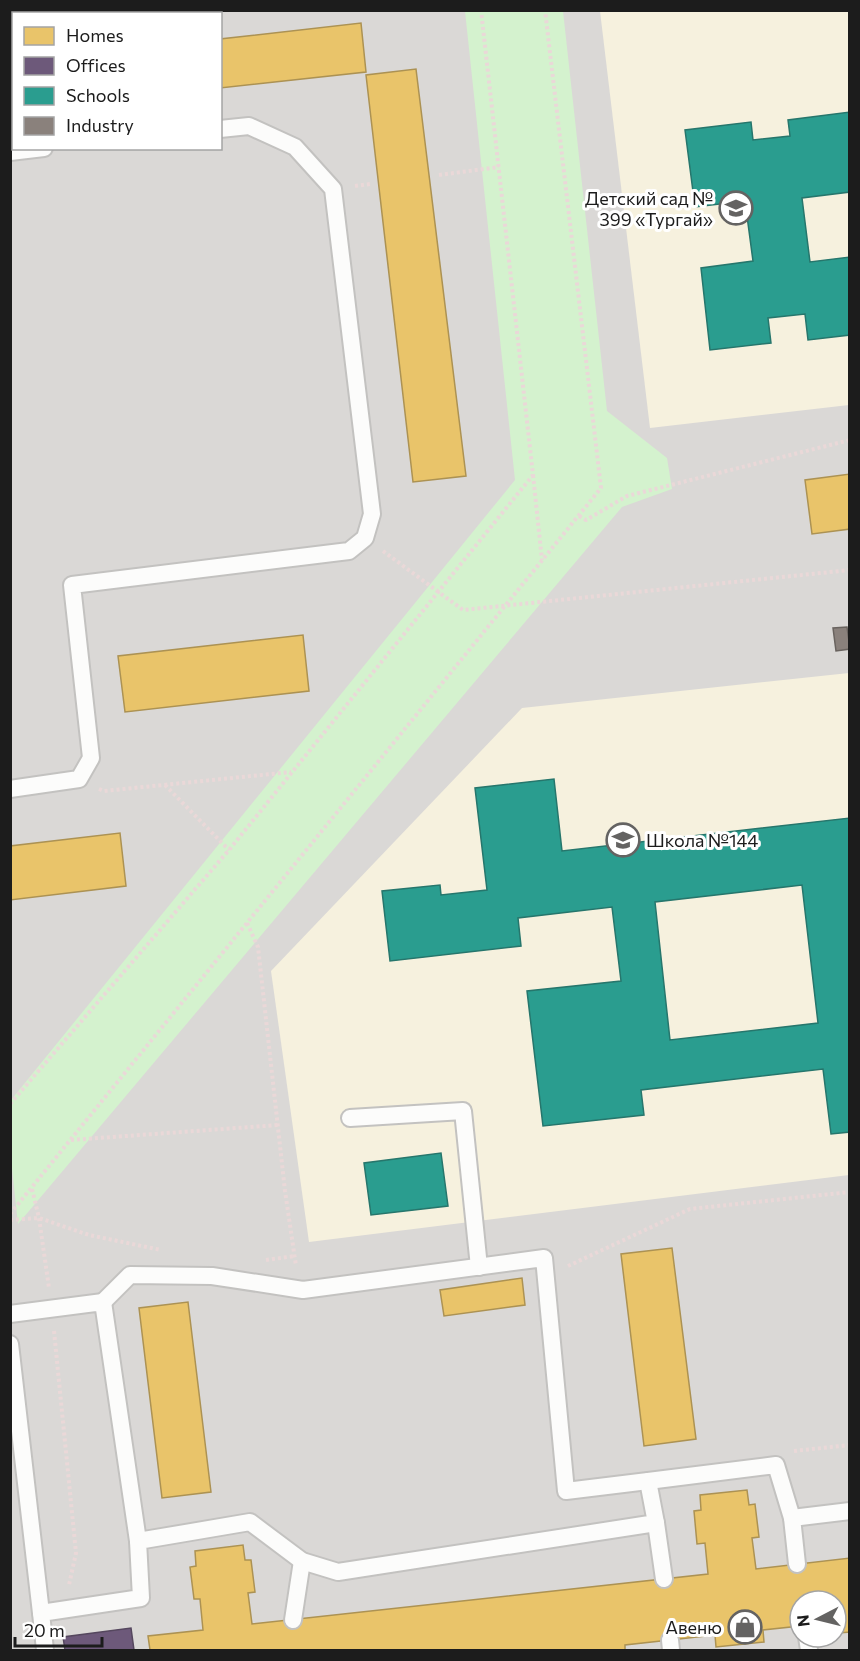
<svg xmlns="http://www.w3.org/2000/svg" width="860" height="1661" font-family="Commissioner,sans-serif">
<rect width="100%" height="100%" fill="#ebe8e4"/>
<path fill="#dad8d6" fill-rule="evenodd" d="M11,11H849V1650H11ZM14,14H220V148H14ZM800,1601H836V1637H800Z"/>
<g fill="#f6f1de">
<polygon points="600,11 849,11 849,405 650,428"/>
<polygon points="849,673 849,1175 309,1242 271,971 522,708"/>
</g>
<polygon fill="#d4f2ce" points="465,11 563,11 607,411 667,458 672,489 622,507 18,1224 11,1159 11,1100 515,480"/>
<g fill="#e9c46a" stroke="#ac9253" stroke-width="1.5">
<polygon points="361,23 366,72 220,88 220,39"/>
<polygon points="14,62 14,111 10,112 10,63"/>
<polygon points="416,69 466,476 413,482 366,75"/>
<polygon points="850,474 850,529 812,534 805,480"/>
<polygon points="303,635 309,691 125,712 118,656"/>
<polygon points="120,833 126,886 10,900 10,846"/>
<polygon points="672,1248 696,1439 644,1446 621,1254"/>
<polygon points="522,1278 525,1305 444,1316 440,1290"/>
<polygon points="188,1302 211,1492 162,1498 139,1308"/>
<polygon points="747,1490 749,1505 755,1504 759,1537 752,1538 756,1569 850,1558 850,1632 839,1633 838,1622 836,1622 836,1601 800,1601 800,1626 763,1630 764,1642 716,1647 715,1635 625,1645 625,1650 150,1650 148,1636 203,1630 200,1599 194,1599 190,1567 196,1566 195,1551 243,1545 245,1560 251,1560 255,1592 248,1593 252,1624 708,1574 705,1543 697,1544 694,1511 701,1510 700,1495"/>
</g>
<polygon fill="#6d597a" stroke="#55475e" stroke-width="1.5" points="131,1628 134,1650 65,1650 63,1637"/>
<g fill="#2a9d8f" stroke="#26766c" stroke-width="1.5" fill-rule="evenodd">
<polygon points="850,112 850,192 802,198 810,262 850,257 850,335 808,340 805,314 768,318 771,343 710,350 701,268 753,261 745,201 695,207 685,130 751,122 753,140 790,136 788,120"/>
<path d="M554,779L562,851L850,818V1132L831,1134L823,1069L641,1090L644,1115L543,1126L527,991L621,981L612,907L518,918L521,946L390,961L382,891L440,885L441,895L487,890L475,788ZM802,885L818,1023L670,1040L655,902Z"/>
<polygon points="441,1153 448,1206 371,1215 364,1163"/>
</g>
<polygon fill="#8a817c" stroke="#69635f" stroke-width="1.5" points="847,627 850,649 836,651 833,628"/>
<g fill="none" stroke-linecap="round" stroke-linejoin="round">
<g stroke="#c3c2c0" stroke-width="20">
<g id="lane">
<polyline points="10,152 44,148"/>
<polyline points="10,789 79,779 91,758 72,585 349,551 365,538 372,514 333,189 295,147 249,126 220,129"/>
<polyline points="350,1118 463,1111 479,1267"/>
<polyline points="103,1302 130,1275 212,1276 303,1290 544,1258 566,1491 648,1481"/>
<polyline points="10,1314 103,1302 138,1541"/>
<polyline points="10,1344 41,1613"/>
<polyline points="792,1518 797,1564"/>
<polyline points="656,1523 664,1579"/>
<polyline points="293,1620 302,1561"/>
<polyline points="807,1637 809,1650"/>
<polyline points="670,1640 671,1650"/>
<polyline points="45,1650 41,1613 141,1598 138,1541 250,1522 302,1561 338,1572 656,1523 648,1481 776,1465 792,1518 850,1511"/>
</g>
</g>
<g stroke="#ead8d8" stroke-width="4" stroke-dasharray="3 3" stroke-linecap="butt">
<polyline points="439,175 499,167"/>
<polyline points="355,186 370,184"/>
<polyline points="533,475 542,560"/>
<polyline points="579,516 586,520 627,496 850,440"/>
<polyline points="383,551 463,610 850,570"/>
<polyline points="165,785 229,850"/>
<polyline points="99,789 104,791 291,772"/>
<polyline points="247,923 258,947 285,1191 296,1266"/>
<polyline points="10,1104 229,850 533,475 481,10"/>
<polyline points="71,1140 278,1125"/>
<polyline points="32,1189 39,1218 49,1288"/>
<polyline points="10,1214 601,488 545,10"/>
<polyline points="10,1220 39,1218 89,1235 161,1250"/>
<polyline points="266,1260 295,1256"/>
<polyline points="568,1266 690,1209 850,1192"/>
<polyline points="54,1331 76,1553 69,1585"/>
<polyline points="794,1451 850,1445"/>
</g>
<use href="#lane" stroke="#fcfcfb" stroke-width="16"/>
</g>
<defs>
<g id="school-ring" transform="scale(1.725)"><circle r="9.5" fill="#fff" stroke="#646362" stroke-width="1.5"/><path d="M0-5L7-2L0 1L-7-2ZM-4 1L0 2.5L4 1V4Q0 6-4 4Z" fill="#646362"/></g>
<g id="shop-ring" transform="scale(1.725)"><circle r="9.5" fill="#fff" stroke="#646362" stroke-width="1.5"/><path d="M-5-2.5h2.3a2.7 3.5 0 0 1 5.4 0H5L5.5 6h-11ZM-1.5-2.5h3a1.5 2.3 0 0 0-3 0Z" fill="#646362"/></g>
</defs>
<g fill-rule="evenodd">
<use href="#school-ring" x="736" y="208"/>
<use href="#school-ring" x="623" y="840"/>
<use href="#shop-ring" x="745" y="1627"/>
</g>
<g text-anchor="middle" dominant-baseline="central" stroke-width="6" stroke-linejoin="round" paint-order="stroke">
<g font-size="18" fill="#1c1c1c" stroke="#fff" text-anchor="end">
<text x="713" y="198">Детский сад №<tspan x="713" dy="21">399 «Тургай»</tspan></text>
<text x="646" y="840" text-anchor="start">Школа №144</text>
<text x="722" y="1627">Авеню</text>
</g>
</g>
<rect width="860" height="1661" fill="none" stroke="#1c1c1c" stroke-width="24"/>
<rect x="12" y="12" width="210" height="138" fill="#ffffff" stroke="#a4a4a4" stroke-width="1.5"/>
<rect x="24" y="27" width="30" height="18" fill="#e9c46a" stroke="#a4a4a4" stroke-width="1.5"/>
<text x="66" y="42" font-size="18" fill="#1c1c1c">Homes</text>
<rect x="24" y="57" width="30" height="18" fill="#6d597a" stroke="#a4a4a4" stroke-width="1.5"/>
<text x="66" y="72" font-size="18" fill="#1c1c1c">Offices</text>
<rect x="24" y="87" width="30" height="18" fill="#2a9d8f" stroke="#a4a4a4" stroke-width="1.5"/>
<text x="66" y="102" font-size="18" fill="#1c1c1c">Schools</text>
<rect x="24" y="117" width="30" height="18" fill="#8a817c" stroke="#a4a4a4" stroke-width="1.5"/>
<text x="66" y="132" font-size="18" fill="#1c1c1c">Industry</text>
<g transform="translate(818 1619) rotate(263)"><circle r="28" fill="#ffffff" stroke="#a4a4a4" stroke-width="1.5"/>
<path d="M0-4.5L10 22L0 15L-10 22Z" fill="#646362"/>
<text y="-9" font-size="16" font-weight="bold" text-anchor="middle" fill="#1c1c1c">N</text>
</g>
<path d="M15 1637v9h87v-9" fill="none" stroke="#1c1c1c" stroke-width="3"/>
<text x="24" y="1637" font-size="18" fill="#1c1c1c" stroke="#ffffff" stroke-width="4.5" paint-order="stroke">20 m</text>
</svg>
